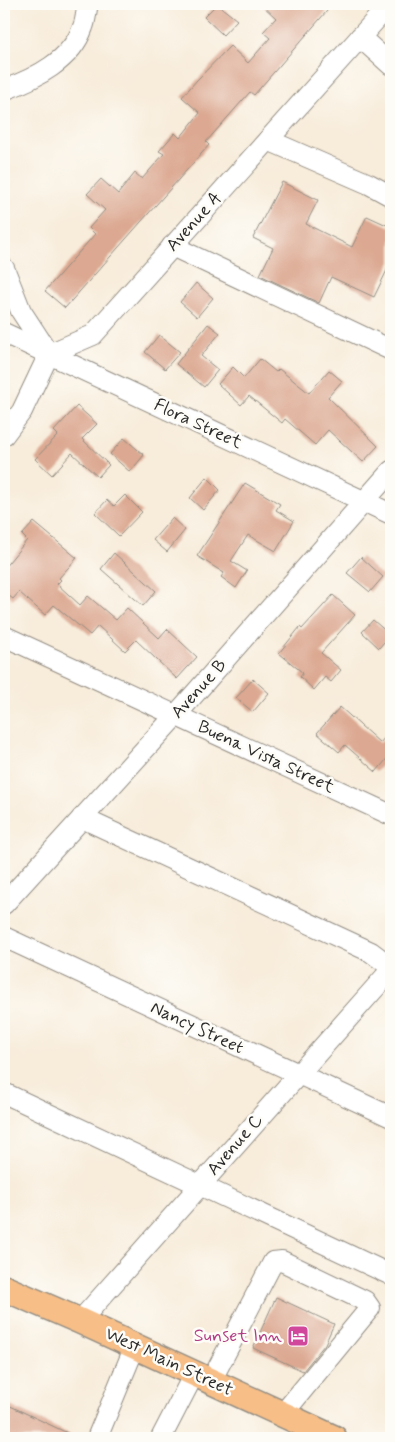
<svg xmlns="http://www.w3.org/2000/svg" width="395" height="1442" font-family="Mynerve,sans-serif">
<rect width="100%" height="100%" fill="#fdfcf7"/>
<filter id="ink" filterUnits="userSpaceOnUse"><feTurbulence type="fractalNoise" baseFrequency=".02" numOctaves="2"/><feDisplacementMap in="SourceGraphic" scale="10" xChannelSelector="R" yChannelSelector="G"/><feConvolveMatrix kernelMatrix="1 2 1 2 8 2 1 2 1" color-interpolation-filters="sRGB"/></filter>
<filter id="wash" filterUnits="userSpaceOnUse"><feTurbulence type="fractalNoise" baseFrequency=".0096" numOctaves="4" result="noise"/><feDisplacementMap in="SourceGraphic" scale="20" xChannelSelector="R" yChannelSelector="G"/><feGaussianBlur stdDeviation="1.12" result="paint"/><feColorMatrix in="noise" values="0 0 0 0 0 0 0 0 0 0 0 0 0 0 0 0 0 1.4 0 .05"/><feComposite in="paint" operator="in"/></filter>
<g filter="url(#wash)">
<rect width="100%" height="100%" fill="#f8ecda"/>
<g id="blocks">
<g fill="#dca891">
<polygon points="217,4 237,20 223,35 204,17"/>
<polygon points="261,4 333,4 254,95 250,92 206,142 209,145 65,308 45,291 95,234 89,228 105,210 87,194 101,179 118,194 135,173 142,179 164,154 159,151 175,133 180,138 200,113 182,97 197,80 230,46 248,63 270,38 263,32 276,18"/>
<polygon points="282,182 318,200 306,224 352,247 367,216 391,227 391,262 374,297 331,277 319,303 260,275 273,248 253,238"/>
<polygon points="196,283 213,298 197,317 180,302"/>
<polygon points="208,324 220,333 201,356 218,370 204,387 176,364"/>
<polygon points="159,335 180,352 165,369 145,352"/>
<polygon points="260,359 276,372 279,369 309,393 329,370 342,381 328,397 378,446 363,462 328,430 315,445 285,419 282,423 249,396 241,405 218,384 233,367 244,378"/>
<polygon points="77,406 97,424 82,439 109,465 98,477 72,453 52,475 35,459 58,435 54,431"/>
<polygon points="124,438 144,455 130,472 110,454"/>
<polygon points="207,477 220,490 203,510 190,498"/>
<polygon points="245,483 280,504 276,510 294,521 276,551 248,535 231,561 247,571 236,588 221,577 224,573 197,556"/>
<polygon points="125,495 142,512 119,536 95,513 107,500 114,506"/>
<polygon points="172,518 185,530 167,552 153,540"/>
<polygon points="34,522 77,558 59,578 61,580 57,584 80,605 88,596 116,620 127,608 159,638 167,629 197,657 177,679 136,640 125,651 98,626 90,635 54,605 45,615 19,592 13,599 4,592 4,568 27,540 22,535"/>
<polygon points="114,553 156,591 143,606 101,569"/>
<polygon points="361,557 383,577 370,592 347,573"/>
<polygon points="333,595 355,615 321,653 341,670 331,682 325,677 314,690 300,677 303,673 279,653 300,627 302,629"/>
<polygon points="373,620 390,635 379,648 362,632"/>
<polygon points="253,679 269,693 253,712 236,698"/>
<polygon points="340,707 380,743 391,730 391,754 376,772 345,745 339,752 317,733"/>
<polygon points="276,1297 334,1324 325,1344 303,1371 253,1348"/>
<polygon points="4,1403 78,1438 4,1438"/>
</g>
</g>
</g>
<g filter="url(#ink)">
<use href="#blocks" fill-opacity="0" stroke="#928c82" stroke-width="1"/>
<g fill="none" stroke-linecap="round" stroke-linejoin="round">
<g stroke="#928c82" stroke-width="22">
<g id="minor">
<polyline points="360,37 391,65"/>
<path d="M4,90C36,78 71,61 83,27C86,20 86,11 88,4"/>
<polyline points="268,140 369,184 391,196"/>
<polyline points="172,246 391,350"/>
<polyline points="4,268 21,311 49,354"/>
<polyline points="4,333 391,514"/>
<polyline points="4,435 22,411 49,354 93,335 390,4"/>
<polyline points="4,636 391,815"/>
<polyline points="82,818 371,952 391,967"/>
<polyline points="4,904 176,715 391,471"/>
<polyline points="4,937 391,1117"/>
<polyline points="4,1093 391,1275"/>
<polyline points="80,1321 391,970"/>
<polyline points="211,1381 273,1262 282,1261 365,1301 370,1308 282,1415"/>
<polyline points="97,1438 135,1346"/>
<polyline points="161,1438 194,1374"/>
</g>
</g>
<g stroke="#928c82" stroke-width="28">
<polyline id="major" points="4,1288 80,1321 334,1438"/>
</g>
<use href="#minor" stroke="#fff" stroke-width="20"/>
<use href="#major" stroke="#f7be87" stroke-width="25"/>
</g>
</g>
<defs>
<g id="hotel-square" transform="scale(1.125)"><rect x="-9" y="-9" width="18" height="18" rx="4" fill="#d1479c" stroke="#fdfcf7"/><path d="M-6-4.5h1.5V1H6V5H4.5V3h-9V5H-6ZM-4 0a1.8 1.8 0 1 1 3.6 0ZM.5 0V-2.5h3Q6-2.5 6 0Z" fill="#fff"/></g>
</defs>
<g fill-rule="evenodd">
<use href="#hotel-square" x="298" y="1336"/>
</g>
<g text-anchor="middle" dominant-baseline="central" stroke-width="5" stroke-linejoin="round" paint-order="stroke">
<g font-size="18" fill="#2b2b2b" stroke="#fdfcf7">
<text transform="translate(194 222) rotate(-48)">Avenue A</text>
<text transform="translate(198 424) rotate(25)">Flora Street</text>
<text transform="translate(199 689) rotate(-48)">Avenue B</text>
<text transform="translate(266 757) rotate(25)">Buena Vista Street</text>
<text transform="translate(197 1028) rotate(25)">Nancy Street</text>
<text transform="translate(235 1145) rotate(-49)">Avenue C</text>
<text transform="translate(169 1362) rotate(25)">West Main Street</text>
</g>
<g font-size="18" fill="#b23c85" stroke="#fdfcf7" text-anchor="end">
<text x="282" y="1336">Sunset Inn</text>
</g>
</g>
<rect width="395" height="1442" fill="none" stroke="#fdfcf7" stroke-width="20"/>
</svg>
